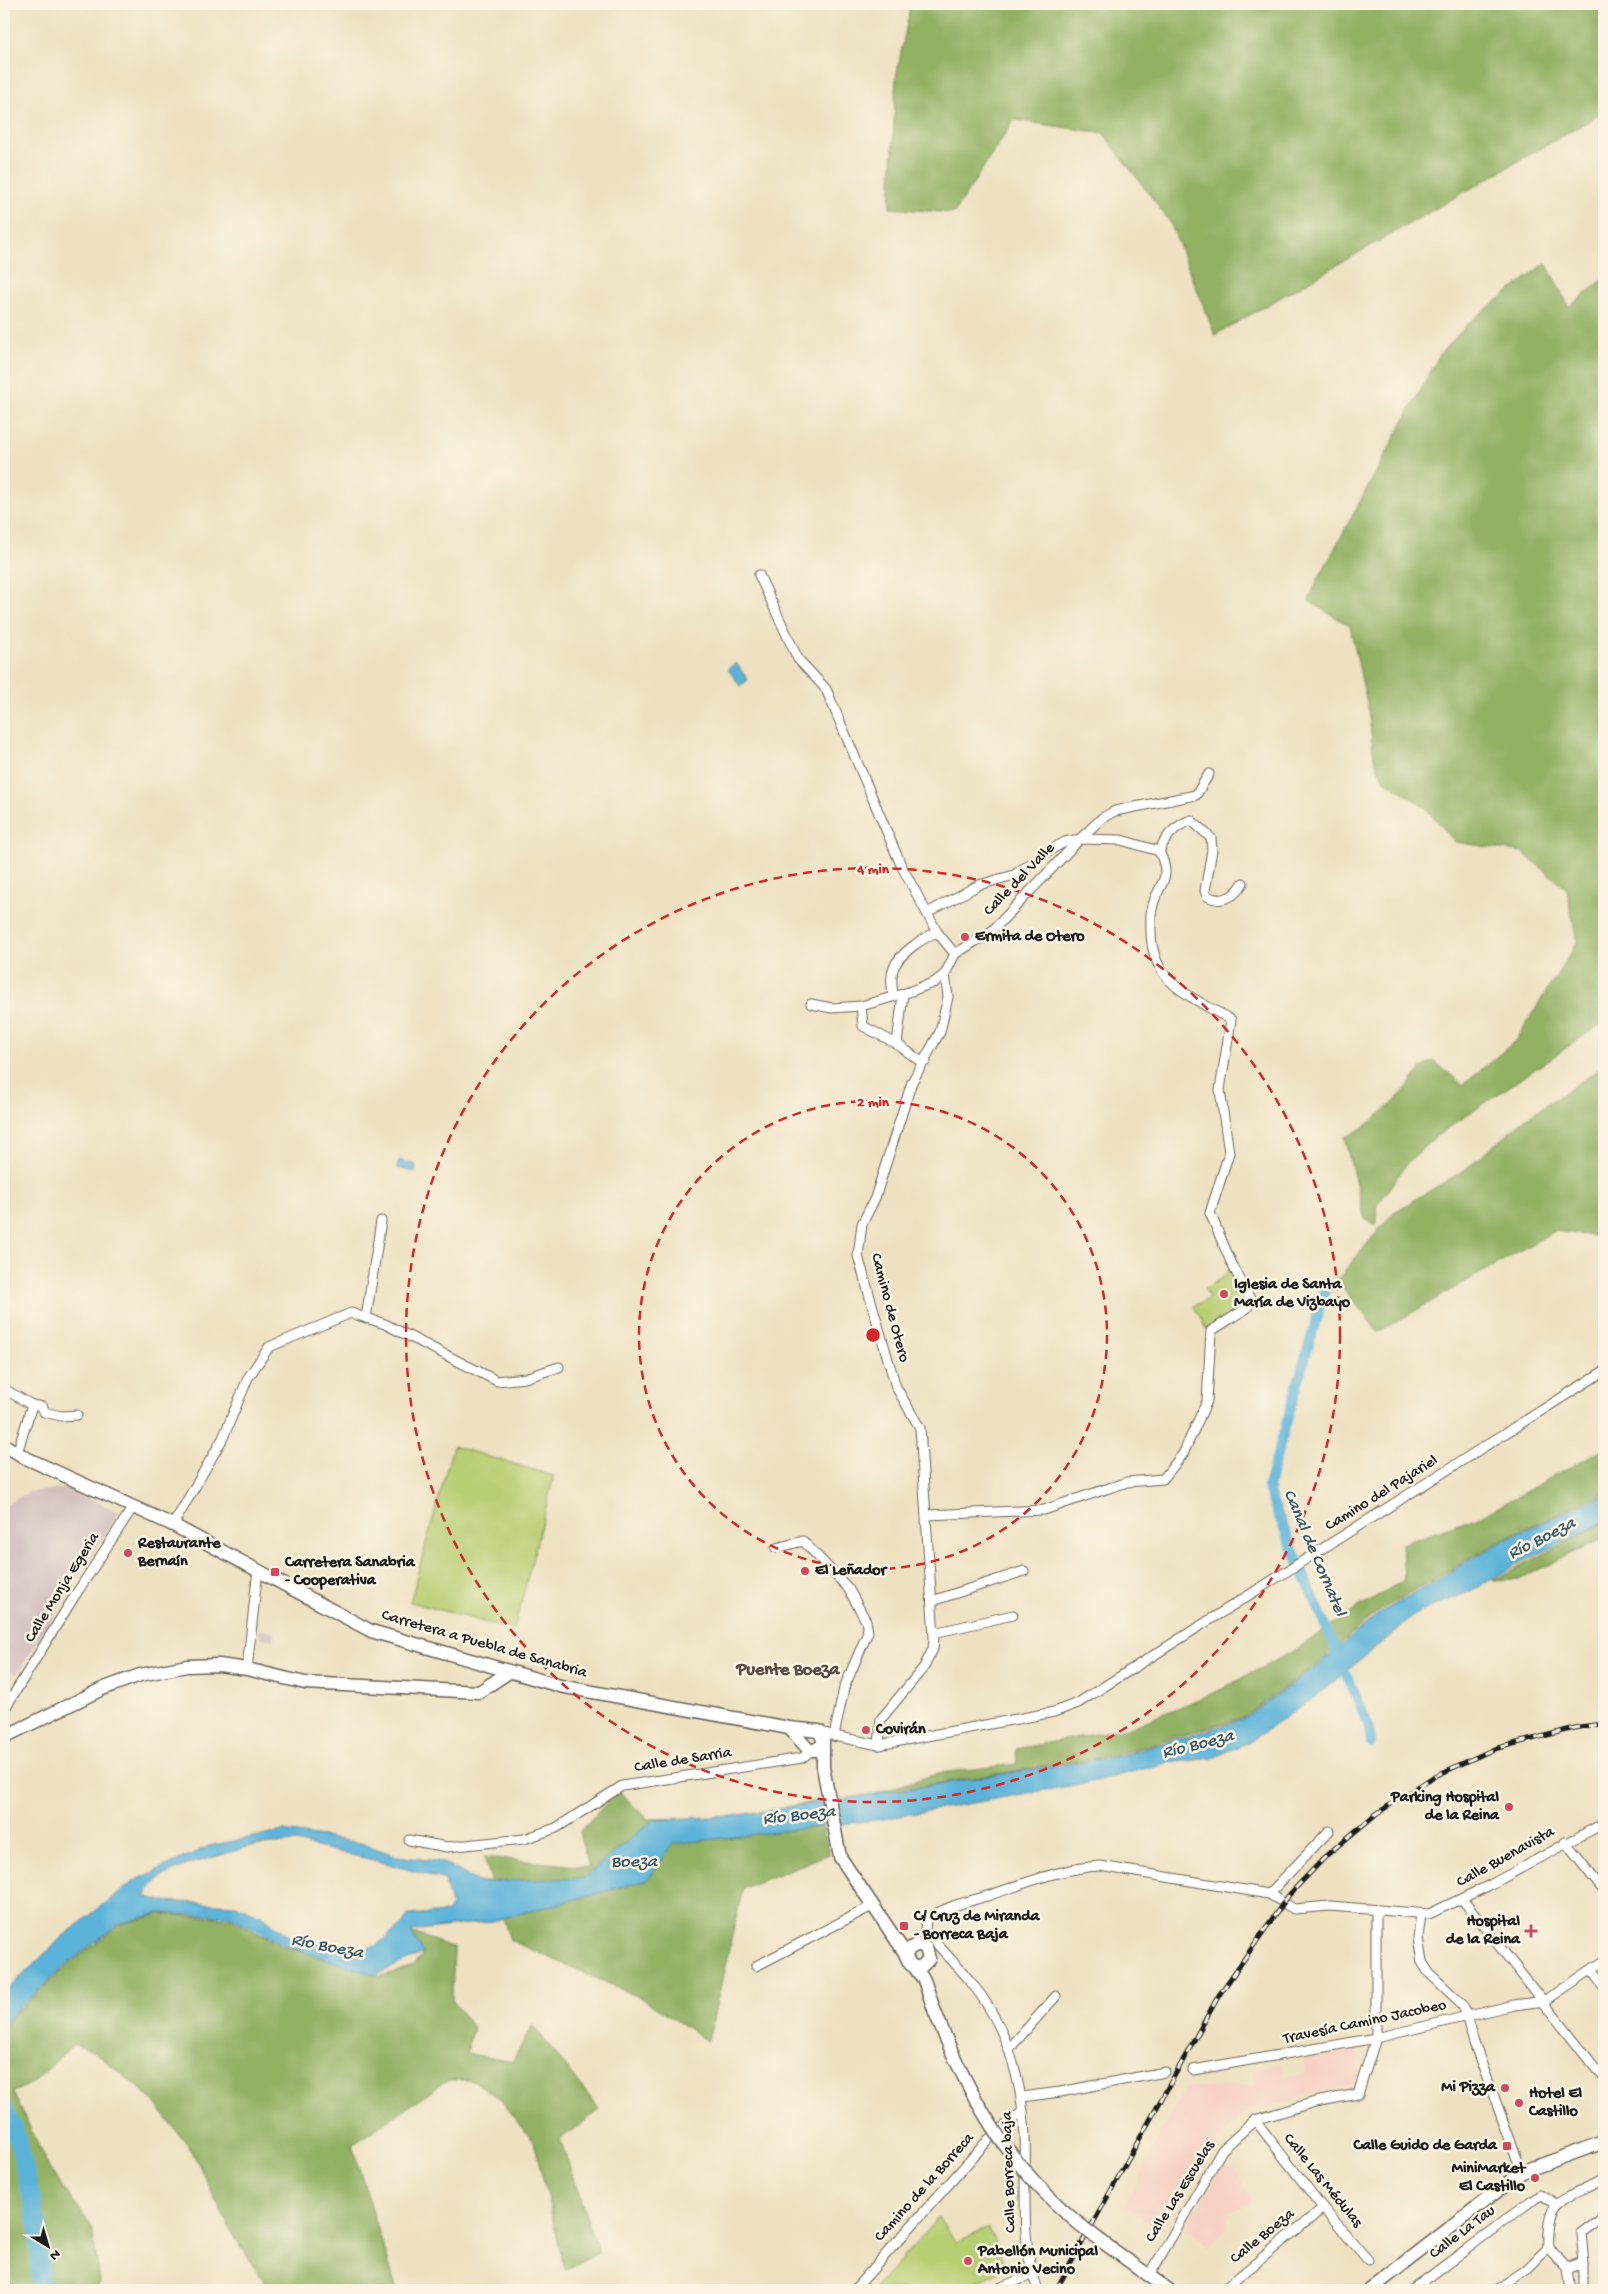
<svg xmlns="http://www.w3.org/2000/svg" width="1608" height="2294" font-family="'Gochi Hand',sans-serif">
<rect width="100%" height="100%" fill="#fcf5e5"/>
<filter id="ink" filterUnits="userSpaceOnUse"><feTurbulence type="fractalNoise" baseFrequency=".02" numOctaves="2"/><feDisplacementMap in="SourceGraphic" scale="10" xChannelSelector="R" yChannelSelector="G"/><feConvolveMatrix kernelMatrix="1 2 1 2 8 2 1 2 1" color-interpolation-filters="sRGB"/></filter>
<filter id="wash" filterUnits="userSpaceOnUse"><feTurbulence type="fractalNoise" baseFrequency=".0096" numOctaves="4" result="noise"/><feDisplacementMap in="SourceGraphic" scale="20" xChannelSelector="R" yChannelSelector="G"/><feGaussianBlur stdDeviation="1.12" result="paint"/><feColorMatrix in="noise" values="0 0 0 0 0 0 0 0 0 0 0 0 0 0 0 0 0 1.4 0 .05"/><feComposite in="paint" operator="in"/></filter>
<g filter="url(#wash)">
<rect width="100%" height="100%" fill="#eee1c1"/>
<g fill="#f6d2c4">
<polygon points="1358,2047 1358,2084 1250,2109 1245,2113 1218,2140 1164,2228 1153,2228 1131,2208 1124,2206 1185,2088 1254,2085 1252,2069 1282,2064 1284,2077 1305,2073 1303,2059"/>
<polygon points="1223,2164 1236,2171 1247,2193 1254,2201 1231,2211 1227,2225 1208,2249 1206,2244 1185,2226"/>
</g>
<g fill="#d1bfbe">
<polygon points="68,1488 119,1512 17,1674 4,1670 4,1506 29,1492"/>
<polygon points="260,1629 275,1633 273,1640 259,1637"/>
</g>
<g fill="#b8ce72" stroke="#6a7547">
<polygon points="1229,1269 1248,1298 1229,1315 1206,1329 1194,1306 1210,1298 1204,1289 1225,1276"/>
<polygon points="453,1446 554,1476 514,1630 410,1602"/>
<polygon points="938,2218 956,2242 989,2228 1007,2269 957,2290 874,2290"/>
</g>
<g fill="#92b164" stroke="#576640">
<polygon points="911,4 1604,4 1604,112 1215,335 1170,222 1103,133 1014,120 954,213 890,208 896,77"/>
<path d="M1546,263L1569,307L1604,279V1022L1435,1137L1407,1163L1376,1207L1377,1222L1375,1225L1365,1219L1344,1137C1364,1131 1390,1106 1405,1090C1414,1079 1420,1066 1434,1061L1463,1085L1515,1041L1577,943L1567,889L1522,852L1455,842L1426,808L1383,779L1374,758L1368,708L1350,626L1309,601L1315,585L1440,354L1470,322Z"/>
<polygon points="1604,1066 1604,1237 1554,1231 1378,1332 1337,1280 1393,1213 1466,1169 1525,1119"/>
<polygon points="1604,1450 1604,1493 1507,1537 1377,1612 1314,1667 1244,1717 1119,1754 875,1794 939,1773 1017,1764 1016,1749 1132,1727 1220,1690 1294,1651 1357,1608 1404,1580 1402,1544 1482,1516 1590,1456"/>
<polygon points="1604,1523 1604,1538 1519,1579 1493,1580"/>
<polygon points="618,1791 648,1819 736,1817 816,1801 829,1854 743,1888 708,2041 641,1998 510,1940 484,1857 589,1867 579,1832"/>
<polygon points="160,1914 231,1919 288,1949 372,1965 379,1977 413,1966 423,1954 411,1932 454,1948 452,2000 473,2027 466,2053 512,2062 533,2025 600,2110 560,2139 599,2253 565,2270 534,2142 501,2100 473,2080 448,2080 352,2145 397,2290 270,2290 232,2233 192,2151 150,2097 95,2052 73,2044 33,2083 13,2092 50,2170 92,2227 100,2282 96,2290 4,2290 4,2031 12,2016 74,1960 120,1925"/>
</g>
<g fill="#5cb3d9" stroke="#3c687a" fill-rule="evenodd">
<polygon points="736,663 748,680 740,686 728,669"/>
<polygon points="399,1160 416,1165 415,1172 397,1168"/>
<path d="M1604,1495V1522L1516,1565L1469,1592L1419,1612L1315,1697L1251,1741L1213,1758L1167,1763L1096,1781L883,1819L674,1844L647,1880L493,1921L411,1931L423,1953L376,1975L288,1947L231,1917L160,1913L119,1924L73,1959L11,2015L4,2028V1993L62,1937L134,1881L209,1846L284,1831L361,1843L397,1856L443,1862L478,1882L584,1878L653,1820L733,1816L1119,1756L1208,1730L1245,1718L1315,1668L1378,1614L1508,1538ZM295,1842L382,1862L445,1880L451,1906L448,1912L408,1915L403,1924L376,1946L358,1949L293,1939L261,1916L236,1905L161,1901L145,1896L160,1877L187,1865L251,1846Z"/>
</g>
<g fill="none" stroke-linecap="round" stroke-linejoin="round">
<polyline stroke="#5cb3d9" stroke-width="10" points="1326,1286 1268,1486 1271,1498 1369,1727 1371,1743"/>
<polyline stroke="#5cb3d9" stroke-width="18" points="4,2109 18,2139 38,2226 40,2290"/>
</g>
</g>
<g filter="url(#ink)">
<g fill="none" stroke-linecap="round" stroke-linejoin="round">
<g stroke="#666156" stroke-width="11">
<g id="street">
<polyline points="759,575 798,659 826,689 901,865 937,932 955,954 945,974 935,982 903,994 861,1006 832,1008 811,1004"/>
<path d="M1159,851C1167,835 1175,826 1191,820L1211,838L1212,850L1205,891L1207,896C1222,904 1235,897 1243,883"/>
<polyline points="955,954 992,931 1080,839 1102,818 1115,811 1196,795 1209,774"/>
<path d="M893,995C892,986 890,976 894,967C900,953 923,938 937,932"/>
<polyline points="861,1006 863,1026 897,1044 923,1063 926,1061"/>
<polyline points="897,1044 903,994"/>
<polyline points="366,1318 381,1221"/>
<polyline points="4,1389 32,1405 43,1407 44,1412 61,1416 77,1415"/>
<polyline points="17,1453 32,1405"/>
<path d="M927,1515L1044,1510L1127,1482L1163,1479L1183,1454L1207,1401L1211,1331L1247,1308L1250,1299L1231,1262L1210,1213L1229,1153L1220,1090L1231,1020C1190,995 1150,984 1151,928C1151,922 1150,915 1152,909C1157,883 1174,882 1159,851L1121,840L1080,839L1065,842L1050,850L1014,875L979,885L927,913"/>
<polyline points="173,1525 223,1438 248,1378 269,1347 351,1313 385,1324 497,1381 525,1378 559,1367"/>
<polyline points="776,1548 803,1541 848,1588 866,1621 868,1632 844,1688 834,1736"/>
<polyline points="932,1601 1024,1571"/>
<polyline points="934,1633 1013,1615"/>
<polyline points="247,1669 258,1569"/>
<polyline points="4,1710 74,1597 133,1507"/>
<polyline points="819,1731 834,1736 879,1745 1054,1712 1078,1703 1604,1371"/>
<polyline points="879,1745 881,1719 924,1667 933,1649 934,1637 920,1428 896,1387 858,1256 862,1224 875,1198 912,1082 940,1032 948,997 945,974"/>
<polyline points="409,1840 447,1847 524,1839 556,1828 622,1786 802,1758 811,1751"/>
<polyline points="1565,1842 1604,1891"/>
<polyline points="1269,1894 1329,1831"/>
<polyline points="1462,1899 1604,2079"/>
<polyline points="1287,1905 1294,1909 1330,1906 1429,1914 1490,1885 1604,1823"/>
<polyline points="1421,1914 1418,1938 1422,1962 1429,1973 1463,2005 1474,2043 1522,2172"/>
<polyline points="756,1966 872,1906"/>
<polyline points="1591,1970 1604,1987"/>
<polyline points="1009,2049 1056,1996"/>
<polyline points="1193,2070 1376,2038 1514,2005 1545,2001 1604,1961"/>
<polyline points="1022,2097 1060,2092 1165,2072"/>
<polyline points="1255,2120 1323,2208 1368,2260"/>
<path d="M1548,2248C1545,2197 1564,2200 1604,2181"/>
<polyline points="1548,2248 1568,2269 1571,2290"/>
<polyline points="1584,2263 1581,2233 1604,2216"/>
<polyline points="1568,2269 1584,2263 1584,2290"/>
<polyline points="1149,2276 1222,2150 1255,2120 1315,2102 1358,2094 1376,2038 1376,1910"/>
<polyline points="854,2290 989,2139 1023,2111"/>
<polyline points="994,2290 1031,2275"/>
<path d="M1038,2290C1019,2242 1027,2186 1025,2136C1022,2080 1006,2024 970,1981C956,1963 939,1948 925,1930L926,1920C943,1907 967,1902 987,1896C1024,1884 1061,1868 1100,1866L1269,1894L1279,1900"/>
<polyline points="1223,2290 1323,2208"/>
<polyline points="1412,2290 1540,2194 1556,2204"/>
<polyline points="1496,2290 1526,2270 1548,2248"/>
</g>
</g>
<g stroke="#666156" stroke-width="15">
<g id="secondary">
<path d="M4,1445L26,1458L173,1525L371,1631L560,1686L789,1728L819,1731L823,1739V1767L840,1857L903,1950C909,1959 907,1968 921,1967L929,1959L926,1948L918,1944L909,1949L906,1955"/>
<polyline points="789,1728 809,1750 815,1750 821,1746"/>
<polyline points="4,1737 102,1689 140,1675 187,1666 219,1665 247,1669 305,1683 479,1692 509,1672"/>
<polyline points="915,1968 924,1980 935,2012"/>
<polyline points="1101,2241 1169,2290"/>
<polyline points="1370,2290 1522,2172 1604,2142"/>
</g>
</g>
<use href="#street" stroke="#fff" stroke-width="9"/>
<use href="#secondary" stroke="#fff" stroke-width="12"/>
<g stroke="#1c1c1c" stroke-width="5">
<polyline id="rail" points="1056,2290 1219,1995 1289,1895 1328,1854 1376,1814 1433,1777 1494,1749 1579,1727 1604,1724"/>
</g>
<use href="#rail" stroke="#fcf5e5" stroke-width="3" stroke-dasharray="9" stroke-linecap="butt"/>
<g stroke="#666156" stroke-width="15" stroke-linecap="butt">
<path id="secondary-bridge" d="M935,2012C973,2108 1017,2180 1101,2241"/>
</g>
<use href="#secondary-bridge" stroke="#fff" stroke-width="12"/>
</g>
</g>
<g fill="none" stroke="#d62828" stroke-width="2.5" stroke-dasharray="9 6">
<circle cx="873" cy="1335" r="234"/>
<circle cx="873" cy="1335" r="467"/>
</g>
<g fill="#d1495b" stroke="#fcf5e5" stroke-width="2">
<circle cx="965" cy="937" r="5"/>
<circle cx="1224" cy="1294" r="5"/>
<circle cx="128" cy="1553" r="5"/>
<circle cx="805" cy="1571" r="5"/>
<rect x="270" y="1567" width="10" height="10" rx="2.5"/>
<circle cx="866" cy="1730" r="5"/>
<circle cx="1509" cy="1807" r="5"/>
<rect x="899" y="1921" width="10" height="10" rx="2.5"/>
<path d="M1528.5 1923.5h5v5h5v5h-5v5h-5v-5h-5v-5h5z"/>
<circle cx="1505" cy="2088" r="5"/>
<circle cx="1519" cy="2103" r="5"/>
<rect x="1502" y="2141" width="10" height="10" rx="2.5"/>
<circle cx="1535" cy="2178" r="5"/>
<circle cx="968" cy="2261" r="5"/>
</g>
<g text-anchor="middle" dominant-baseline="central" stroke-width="5" stroke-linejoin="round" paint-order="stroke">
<g font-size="16" fill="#1c1c1c" stroke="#fcf5e5">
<text transform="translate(1020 880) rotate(-46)">Calle del Valle</text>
<text transform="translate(889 1308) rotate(75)">Camino de Otero</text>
<text transform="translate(1382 1494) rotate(-32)">Camino del Pajariel</text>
<text transform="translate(63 1588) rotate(-58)">Calle Monja Egeria</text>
<text transform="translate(484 1645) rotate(16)">Carretera a Puebla de Sanabria</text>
<text transform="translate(683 1761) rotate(-9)">Calle de Sarria</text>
<text transform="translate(1506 1858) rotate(-29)">Calle Buenavista</text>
<text transform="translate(1365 2023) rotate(-12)">Travesía Camino Jacobeo</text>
<text transform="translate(1010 2172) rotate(-92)">Calle Borreca baja</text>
<text transform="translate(1322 2181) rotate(51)">Calle Las Médulas</text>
<text transform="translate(925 2188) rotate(-48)">Camino de la Borreca</text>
<text transform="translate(1181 2192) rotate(-58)">Calle Las Escuelas</text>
<text transform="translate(1463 2233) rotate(-37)">Calle La Tau</text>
<text transform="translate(1263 2237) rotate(-39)">Calle Boeza</text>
</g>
<g font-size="16" font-weight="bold" fill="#1c1c1c" stroke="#fcf5e5" text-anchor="start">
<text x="975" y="937">Ermita de Otero</text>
<text x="1234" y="1285">Iglesia de Santa<tspan x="1234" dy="18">María de Vizbayo</tspan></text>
<text x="138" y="1544">Restaurante<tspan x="138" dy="18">Bernaín</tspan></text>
<text x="285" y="1563">Carretera Sanabria<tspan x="285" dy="18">- Cooperativa</tspan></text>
<text x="815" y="1571">El Leñador</text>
<text x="876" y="1730">Covirán</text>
<text x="1499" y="1798" text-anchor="end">Parking Hospital<tspan x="1499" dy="18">de la Reina</tspan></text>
<text x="914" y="1917">C/ Cruz de Miranda<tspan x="914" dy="18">- Borreca Baja</tspan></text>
<text x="1520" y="1922" text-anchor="end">Hospital<tspan x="1520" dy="18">de la Reina</tspan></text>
<text x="1495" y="2088" text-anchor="end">Mi Pizza</text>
<text x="1529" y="2094">Hotel El<tspan x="1529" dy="18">Castillo</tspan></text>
<text x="1497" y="2146" text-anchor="end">Calle Guido de Garda</text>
<text x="1525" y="2169" text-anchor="end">MiniMarket<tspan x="1525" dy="18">El Castillo</tspan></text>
<text x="978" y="2252">Pabellón Municipal<tspan x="978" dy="18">Antonio Vecino</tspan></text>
</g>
<g font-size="18" font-style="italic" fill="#365868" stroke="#fcf5e5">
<text transform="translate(1542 1539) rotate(-27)">Río Boeza</text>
<text transform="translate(1314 1553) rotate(67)">Canal de Cornatel</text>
<text transform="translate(1198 1745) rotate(-14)">Río Boeza</text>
<text transform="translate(799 1816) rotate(-6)">Río Boeza</text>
<text x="634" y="1862">Boeza</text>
<text transform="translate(327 1947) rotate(11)">Río Boeza</text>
</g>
<g font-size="18" font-weight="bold" fill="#5a4c40" stroke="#fcf5e5">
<text x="788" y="1670">Puente Boeza</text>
</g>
</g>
<circle cx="873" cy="1335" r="8" fill="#d62828" stroke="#fcf5e5" stroke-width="2.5"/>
<g font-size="15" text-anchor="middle" font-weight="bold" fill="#d62828" stroke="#fcf5e5" stroke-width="5" stroke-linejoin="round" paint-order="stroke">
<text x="873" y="873">4 min</text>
<text x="873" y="1106">2 min</text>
</g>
<rect width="1608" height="2294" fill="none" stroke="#fcf5e5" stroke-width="20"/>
<g transform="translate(48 2246) rotate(142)" stroke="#fcf5e5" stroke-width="4" paint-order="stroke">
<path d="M0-4L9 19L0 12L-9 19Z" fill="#1c1c1c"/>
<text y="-8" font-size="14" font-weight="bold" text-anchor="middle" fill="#1c1c1c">N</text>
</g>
</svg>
